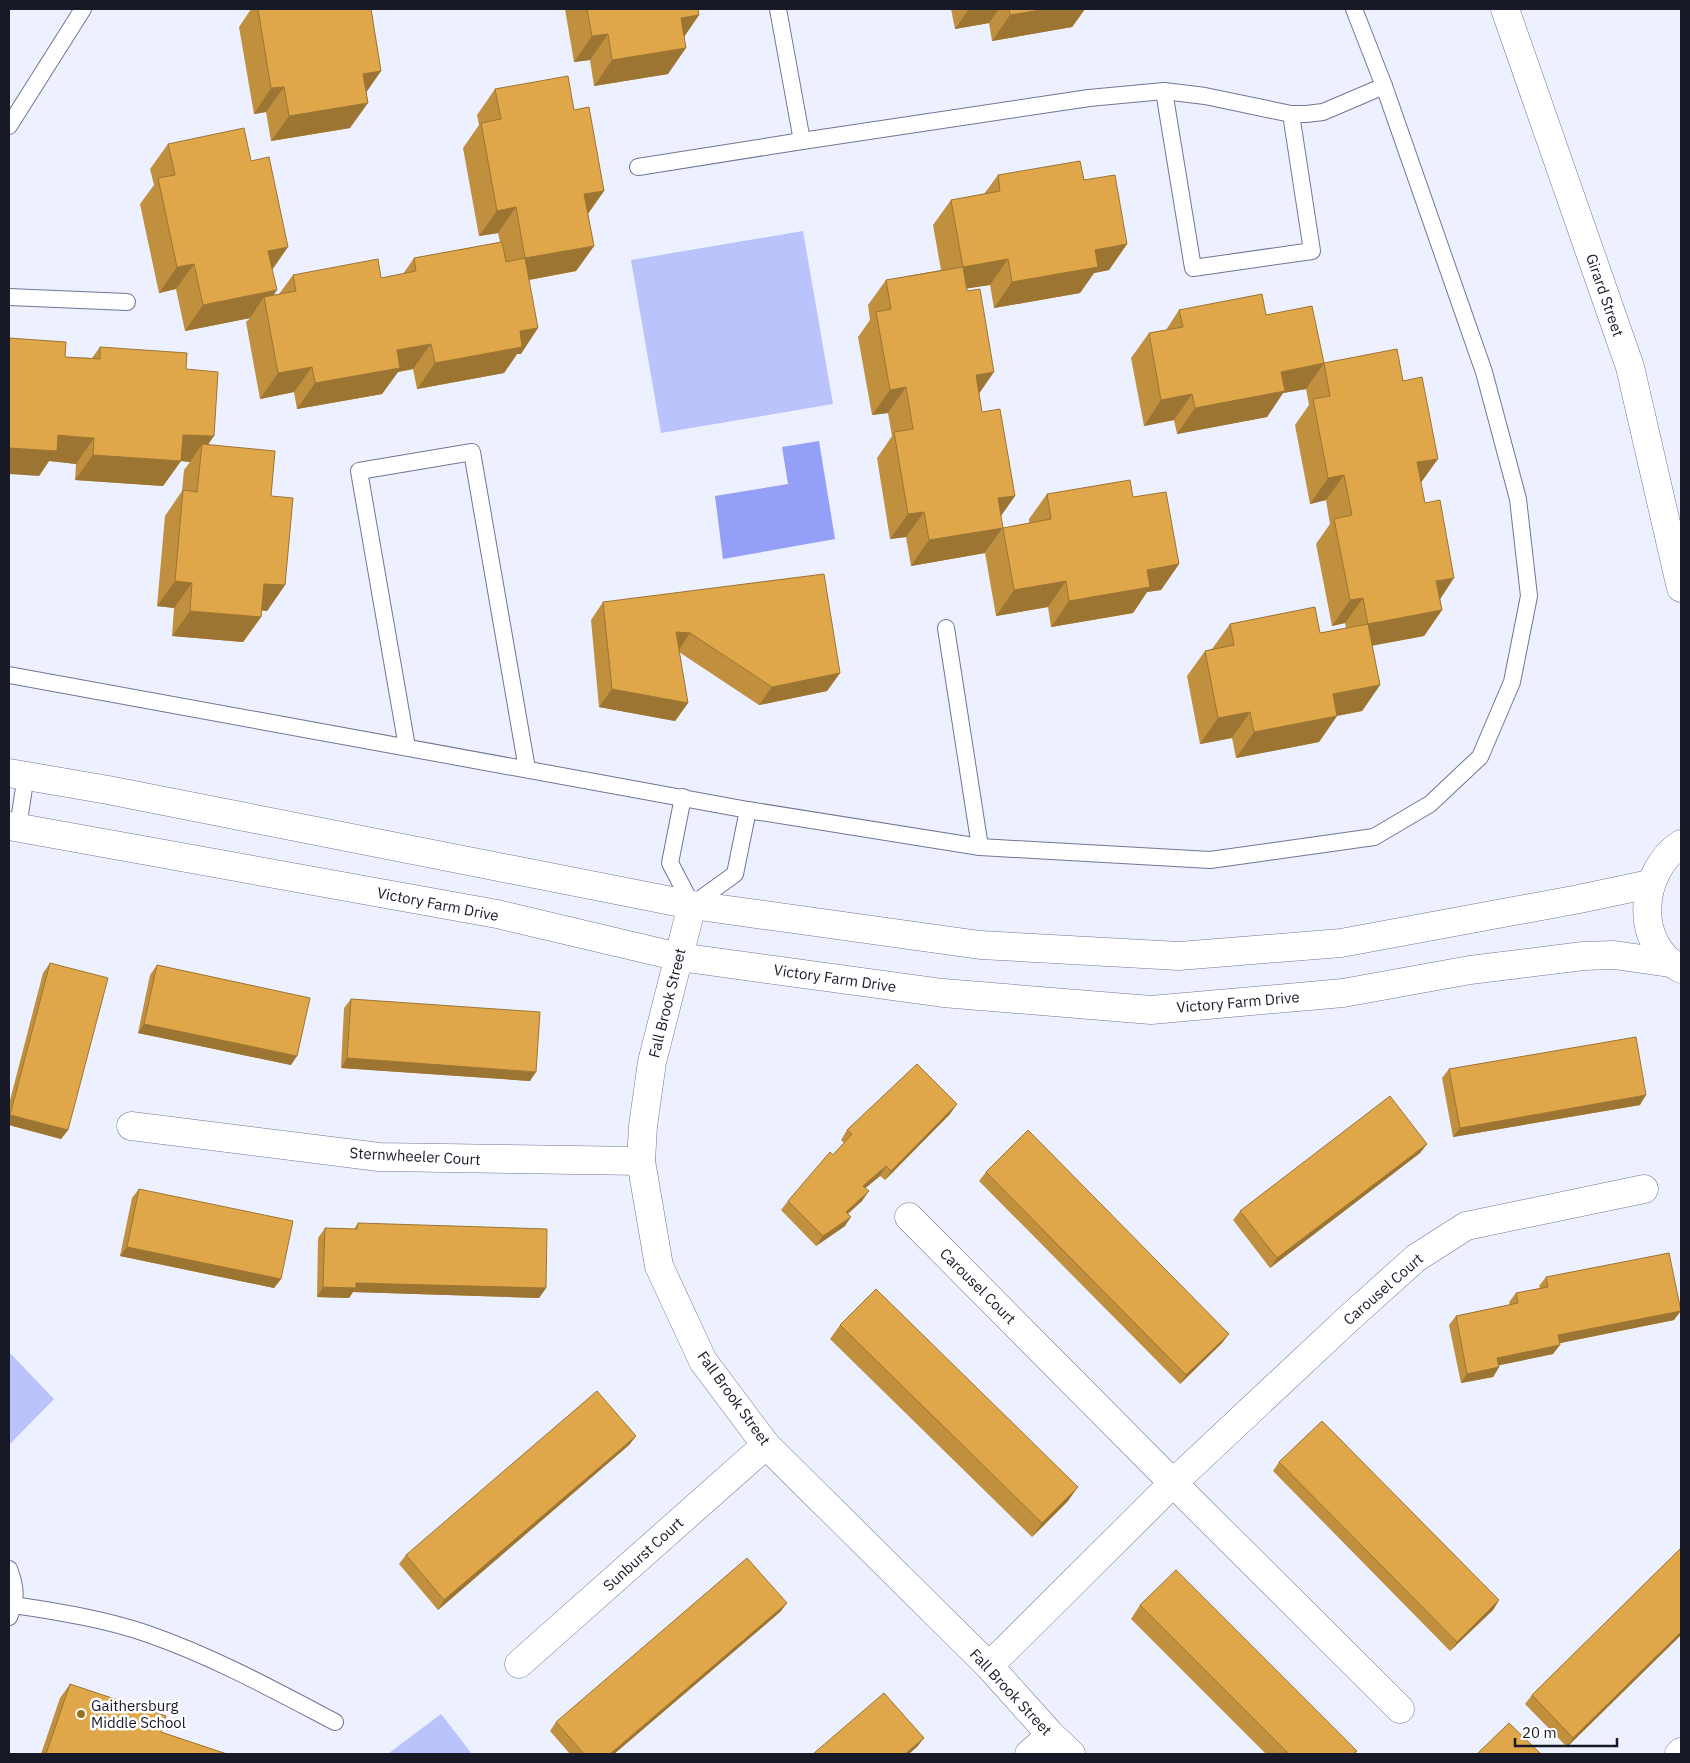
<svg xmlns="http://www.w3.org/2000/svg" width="1690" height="1763" font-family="'IBM Plex Sans',sans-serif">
<rect width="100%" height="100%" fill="#edf0ff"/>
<g fill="#bac3fc">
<polygon points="803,231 833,404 661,433 631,260"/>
<polygon points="9,1352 54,1399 9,1445"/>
<polygon points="441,1714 472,1754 391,1754 389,1753"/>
</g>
<polygon fill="#949ff7" points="819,441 835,539 723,559 715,496 788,484 782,447"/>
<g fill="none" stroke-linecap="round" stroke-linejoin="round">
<g stroke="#707696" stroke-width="18">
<g id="lane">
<polyline points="778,9 802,141"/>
<polyline points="1164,91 1193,268 1312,251 1291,114"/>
<polyline points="9,126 83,9"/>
<polyline points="638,167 802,141 1089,98 1164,91 1205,96 1291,114 1306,114 1323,112 1384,86"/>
<polyline points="9,297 127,302"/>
<polyline points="946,628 980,847"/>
<polyline points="9,675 748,810 980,847 1210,860 1374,837 1430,804 1480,757 1512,682 1529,596 1518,499 1484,372 1384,86 1354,9"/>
<polyline points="407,747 359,471 472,452 527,769"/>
<polyline points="683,797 670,863 692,905 735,874 748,810"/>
<polyline points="18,827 26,775"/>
<path d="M9,1569C16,1587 17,1599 9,1617"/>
<path d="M14,1605C59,1612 105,1619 148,1634C214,1657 274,1690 335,1722"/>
</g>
</g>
<g stroke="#707696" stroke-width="29">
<g id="street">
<polyline points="9,773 108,790 692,905 980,945 1179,956 1341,943 1579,899 1650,884"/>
<polyline points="9,826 497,914 679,957 943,993 1151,1010 1343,993 1470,970 1583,956 1614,955 1670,963"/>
<polyline points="692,905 652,1062 643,1126 641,1161 659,1266 703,1361 766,1445 989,1666 1051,1735 1071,1754"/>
<polyline points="131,1126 379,1157 641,1161"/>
<polyline points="909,1217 1173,1483 1400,1709"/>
<polyline points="519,1664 766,1445"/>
<polyline points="989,1666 1173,1483 1348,1319 1416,1258 1466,1226 1644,1189"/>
<polyline points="1029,1754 1051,1735"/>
<polyline points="1679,1754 1681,1752"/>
</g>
</g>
<g stroke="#707696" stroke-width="29">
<g id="secondary">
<polyline points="1505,9 1630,367 1681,588"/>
<path d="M1681,844C1639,872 1633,944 1681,969"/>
</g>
</g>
<use href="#lane" stroke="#fff" stroke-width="16"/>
<use href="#street" stroke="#fff" stroke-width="28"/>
<use href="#secondary" stroke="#fff" stroke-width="28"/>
</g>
<g fill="#c0903f">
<polygon points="251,9 371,9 381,71 366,92 350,128 271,141 266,112 254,114 239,27"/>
<polygon points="565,9 698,9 699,15 684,37 668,74 594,86 590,60 574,62"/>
<polygon points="951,9 1085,9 1072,27 992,41 989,23 955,29"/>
<polygon points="495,89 574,110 604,191 588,214 594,246 576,271 529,280 521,354 517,354 504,373 417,389 413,369 398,372 382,394 297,409 294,392 260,399 246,322 250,318 185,331 176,289 159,293 140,204 154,185 150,169 168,144 272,270 273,295 279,294 293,275 381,278 403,274 414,258 500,242 498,233 479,236 463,148 479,125 477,115"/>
<polygon points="998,175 1084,180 1127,244 1109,270 1094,273 1080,293 994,308 990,285 967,288 979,394 982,412 1015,496 1001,516 985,553 911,566 906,537 890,539 877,458 892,436 888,413 872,415 858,337 870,320 868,305 886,280 941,270 933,225 951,200 984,194"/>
<polygon points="1179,310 1266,315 1324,363 1421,483 1442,610 1424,636 1372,645 1380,685 1362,711 1337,716 1319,742 1236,758 1232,738 1200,744 1187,676 1205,651 1212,649 1230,624 1320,633 1346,628 1345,623 1332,626 1316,544 1330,524 1326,500 1310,504 1295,425 1309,405 1306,389 1283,393 1267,417 1177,434 1174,420 1144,426 1131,358 1149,333 1166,330"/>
<polygon points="100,347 186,369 208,445 271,496 285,585 267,611 262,610 261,617 243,642 172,636 174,608 157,606 165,516 182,491 184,470 190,462 181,461 163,486 75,480 76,464 60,462 49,461 39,476 65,357 92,358"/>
<polygon points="1047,494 1133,497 1179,564 1161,590 1147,592 1133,613 1051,627 1048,607 996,616 985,553 1003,528 1029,523 1029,519"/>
<polygon points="603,602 840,673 827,691 759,705 679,652 688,703 675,721 599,707 591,620"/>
<polygon points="50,963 68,1130 61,1139 9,1125 9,1104 43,973"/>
<polygon points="157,965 291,1065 138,1033 150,975"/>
<polygon points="351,999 530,1081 341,1068 344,1008"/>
<polygon points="1449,1069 1640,1105 1453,1137 1442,1078"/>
<polygon points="950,1114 885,1180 880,1176 865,1188 862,1201 848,1214 845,1226 816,1246 781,1210 788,1201 844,1143 841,1140 847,1130"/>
<polygon points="1427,1144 1420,1153 1270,1268 1233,1220 1240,1211"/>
<polygon points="986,1172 1229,1334 1222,1343 1180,1384 979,1181"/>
<polygon points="139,1189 281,1279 274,1288 120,1256 132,1198"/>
<polygon points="358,1223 546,1288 539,1298 353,1292 349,1298 317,1297 318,1238 325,1228 354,1229"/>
<polygon points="1546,1277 1674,1320 1559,1343 1553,1354 1499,1365 1499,1367 1493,1377 1461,1383 1449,1325 1456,1316 1510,1305 1509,1302 1516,1293 1540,1288 1539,1286"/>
<polygon points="840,1325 1068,1501 1032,1537 830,1339"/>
<polygon points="636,1436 629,1445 438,1610 399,1564 406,1555"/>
<polygon points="1279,1462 1499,1600 1493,1610 1450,1651 1273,1471"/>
<polygon points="1681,1548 1681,1635 1567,1747 1525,1704 1532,1695"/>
<polygon points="787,1603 780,1612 614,1754 570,1754 550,1731 556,1722"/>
<polygon points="1140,1605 1357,1751 1354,1754 1266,1754 1131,1619"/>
<polygon points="70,1684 161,1732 227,1754 41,1754 60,1698"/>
</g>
<g fill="#9c7533">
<polygon points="969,9 999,9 989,23 955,29"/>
<polygon points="1047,9 1085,9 1072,27 992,41 1010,15"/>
<polygon points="699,15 681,41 681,18"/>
<polygon points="608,34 590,60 574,62 592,36"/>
<polygon points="686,48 668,74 594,86 612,60"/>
<polygon points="381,71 363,97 363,74"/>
<polygon points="284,87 266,112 254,114 271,88"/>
<polygon points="368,103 350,128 271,141 289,116"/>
<polygon points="604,191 586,216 584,194"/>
<polygon points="516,207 498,233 479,236 497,211"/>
<polygon points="1127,244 1109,270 1094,273 1080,293 994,308 1012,282 1095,250"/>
<polygon points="594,246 576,271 507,284 525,258"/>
<polygon points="288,247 270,273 268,251"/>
<polygon points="1008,259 990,285 945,292 963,267"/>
<polygon points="194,264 176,289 159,293 177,267"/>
<polygon points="277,290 266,306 264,297 250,318 185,331 203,305"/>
<polygon points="538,328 521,354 517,354 504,373 417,389 435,363 520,331"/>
<polygon points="431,344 413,369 398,372 382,394 297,409 315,383 397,350"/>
<polygon points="1324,363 1306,389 1283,393 1267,417 1177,434 1195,408 1281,372"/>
<polygon points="312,367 294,392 260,399 278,373"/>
<polygon points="994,372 976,398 976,375"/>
<polygon points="906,387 888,413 872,415 890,390"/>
<polygon points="1192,394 1174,420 1144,426 1161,400"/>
<polygon points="58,435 94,438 76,464 49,461 39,476 9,474 9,448"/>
<polygon points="183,435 214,436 201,455 202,444 190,462 181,461 163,486 75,480 93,455"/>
<polygon points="1438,459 1420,484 1417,462"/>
<polygon points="1344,475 1326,500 1310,504 1328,478"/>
<polygon points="1015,496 997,521 998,498"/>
<polygon points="924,512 906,537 890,539 908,514"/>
<polygon points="1003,528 985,553 911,566 929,540"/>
<polygon points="1179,564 1161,590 1147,592 1133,613 1051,627 1069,601 1147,570"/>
<polygon points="1454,578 1437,604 1436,581"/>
<polygon points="175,581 192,583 174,608 157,606"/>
<polygon points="1066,581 1048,607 996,616 1014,590"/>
<polygon points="264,584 285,585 267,611 247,609"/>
<polygon points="1363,598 1345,623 1332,626 1350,600"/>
<polygon points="1442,610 1424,636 1350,650 1368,624"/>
<polygon points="190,611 261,617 243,642 172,636"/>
<polygon points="676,632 690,633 678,651"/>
<polygon points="840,673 827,691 759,705 772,687"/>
<polygon points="1380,685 1362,711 1315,720 1333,694"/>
<polygon points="612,689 688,703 675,721 599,707"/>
<polygon points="1250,712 1232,738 1200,744 1218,718"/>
<polygon points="1337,716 1319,742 1236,758 1254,732"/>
<polygon points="144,1024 297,1056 291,1065 138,1033"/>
<polygon points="347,1058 536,1072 530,1081 341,1068"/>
<polygon points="1646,1095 1640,1105 1453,1137 1460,1128"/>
<polygon points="957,1104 950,1114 885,1180 891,1171"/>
<polygon points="10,1115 68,1130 61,1139 9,1125 9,1117"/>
<polygon points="1427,1144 1420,1153 1270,1268 1277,1258"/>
<polygon points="886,1166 880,1176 857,1195 863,1186"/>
<polygon points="869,1191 862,1201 839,1221 846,1212"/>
<polygon points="851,1217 845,1226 816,1246 823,1236"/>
<polygon points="127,1247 281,1279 274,1288 120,1256"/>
<polygon points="356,1283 546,1288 539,1298 353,1292 349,1298 317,1297 323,1287"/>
<polygon points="1681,1311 1674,1320 1551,1345 1558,1335"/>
<polygon points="1229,1334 1222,1343 1180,1384 1186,1375"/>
<polygon points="1560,1345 1553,1354 1491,1367 1497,1358"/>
<polygon points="1499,1367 1493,1377 1461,1383 1467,1374"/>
<polygon points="636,1436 629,1445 438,1610 444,1600"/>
<polygon points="1078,1487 1068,1501 1032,1537 1042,1523"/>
<polygon points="1499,1600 1493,1610 1450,1651 1457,1642"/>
<polygon points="787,1603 780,1612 614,1754 610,1754"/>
<polygon points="1681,1632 1681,1635 1567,1747 1573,1738"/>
<polygon points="924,1738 917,1747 909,1754 905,1754"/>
</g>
<g fill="#dfa749" stroke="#9c7533">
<polygon points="258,9 371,9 381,71 363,74 368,103 289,116 284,87 271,88"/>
<polygon points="587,9 698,9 699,15 681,18 686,48 612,60 608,34 592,36"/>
<polygon points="1009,9 1047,9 1010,15"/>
<polygon points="568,76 574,110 589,107 604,191 584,194 594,246 525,258 516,207 497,211 481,123 501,119 495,89"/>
<polygon points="244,128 251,161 269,157 288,247 268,251 277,290 203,305 194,264 177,267 158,178 175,175 168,144"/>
<polygon points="1080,161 1084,180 1115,175 1127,244 1095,250 1098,267 1012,282 1008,259 963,267 951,200 1000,191 998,175"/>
<polygon points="502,242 506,262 525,258 538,328 520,331 522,347 435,363 431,344 397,350 400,368 315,383 312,367 278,373 264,297 296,291 293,275 378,259 381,278 416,271 414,258"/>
<polygon points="963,267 967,291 980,289 994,372 976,375 982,412 1000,409 1015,496 998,498 1003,528 929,540 924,512 908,514 894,432 913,429 906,387 890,390 876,312 891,309 886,280"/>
<polygon points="1262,294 1266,315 1312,306 1324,363 1281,372 1285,391 1195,408 1192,394 1161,400 1149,333 1183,327 1179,310"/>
<polygon points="9,338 66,342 65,357 100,359 100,347 187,353 186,369 218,372 214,436 183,435 181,461 93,455 94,438 78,437 58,435 57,451 9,448"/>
<polygon points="1397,349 1403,381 1422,377 1438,459 1417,462 1425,503 1440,500 1454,578 1436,581 1442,610 1368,624 1363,598 1350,600 1334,519 1352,515 1344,475 1328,478 1313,399 1330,396 1324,363"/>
<polygon points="202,444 275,451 271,496 293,498 285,585 264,584 261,617 190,611 192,583 175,581 183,490 197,492"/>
<polygon points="1130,480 1133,497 1166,492 1179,564 1147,570 1150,587 1069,601 1066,581 1014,590 1003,528 1051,519 1047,494"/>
<polygon points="824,574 840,673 772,687 690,633 676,632 688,703 612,689 603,602"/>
<polygon points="1315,607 1320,633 1368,624 1380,685 1333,694 1337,716 1254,732 1250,712 1218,718 1205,651 1234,645 1230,624"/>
<polygon points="50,963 108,978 68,1130 10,1115"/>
<polygon points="157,965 310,998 297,1056 144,1024"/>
<polygon points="351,999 540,1012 536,1072 347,1058"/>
<polygon points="1636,1037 1646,1095 1460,1128 1449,1069"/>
<polygon points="917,1064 957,1104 891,1171 886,1166 863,1186 869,1191 846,1212 851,1217 823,1236 788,1201 830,1152 833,1155 852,1134 847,1130"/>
<polygon points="1390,1096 1427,1144 1277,1258 1240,1211"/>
<polygon points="1028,1130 1229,1334 1186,1375 986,1172"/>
<polygon points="139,1189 293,1221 281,1279 127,1247"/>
<polygon points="358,1223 547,1229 546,1288 356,1283 356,1288 323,1287 325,1228 357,1229"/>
<polygon points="1669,1253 1681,1311 1558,1335 1560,1345 1497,1358 1499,1367 1467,1374 1456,1316 1518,1303 1516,1293 1548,1287 1546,1277"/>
<polygon points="876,1289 1078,1487 1042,1523 840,1325"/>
<polygon points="597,1391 636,1436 444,1600 406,1555"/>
<polygon points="1322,1421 1499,1600 1457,1642 1279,1462"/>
<polygon points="1681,1548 1681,1632 1573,1738 1532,1695"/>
<polygon points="747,1558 787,1603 610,1754 584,1754 556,1722"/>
<polygon points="1176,1570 1357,1751 1353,1754 1289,1754 1140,1605"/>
<polygon points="70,1684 166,1716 161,1732 227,1754 46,1754"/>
<polygon points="884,1693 924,1738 905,1754 813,1754"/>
<polygon points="1509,1723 1541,1754 1477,1754"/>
</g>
<circle fill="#9d7121" stroke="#fefefe" stroke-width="2" cx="81" cy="1714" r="5"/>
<g text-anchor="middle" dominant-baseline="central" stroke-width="5" stroke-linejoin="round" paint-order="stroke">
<g font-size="15" fill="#171926" stroke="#fefefe">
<text transform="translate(1605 295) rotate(71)">Girard Street</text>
<text transform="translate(438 904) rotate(11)">Victory Farm Drive</text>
<text transform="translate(835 978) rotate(8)">Victory Farm Drive</text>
<text transform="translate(1238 1002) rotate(-5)">Victory Farm Drive</text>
<text transform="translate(667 1003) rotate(-76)">Fall Brook Street</text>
<text transform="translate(415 1156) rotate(3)">Sternwheeler Court</text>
<text transform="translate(978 1286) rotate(45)">Carousel Court</text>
<text transform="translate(1383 1289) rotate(-41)">Carousel Court</text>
<text transform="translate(734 1398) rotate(54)">Fall Brook Street</text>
<text transform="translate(643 1554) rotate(-42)">Sunburst Court</text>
<text transform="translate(1011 1692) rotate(47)">Fall Brook Street</text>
</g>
<g font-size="15" fill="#171926" stroke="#fefefe" text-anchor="start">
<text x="91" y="1705">Gaithersburg<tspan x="91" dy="17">Middle School</tspan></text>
</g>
</g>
<rect width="1690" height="1763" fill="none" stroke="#171926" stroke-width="20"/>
<path d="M1515 1738v8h102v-8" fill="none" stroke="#171926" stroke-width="2.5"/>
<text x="1522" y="1738" font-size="15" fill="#171926" stroke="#fefefe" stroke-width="4" paint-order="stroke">20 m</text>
</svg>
